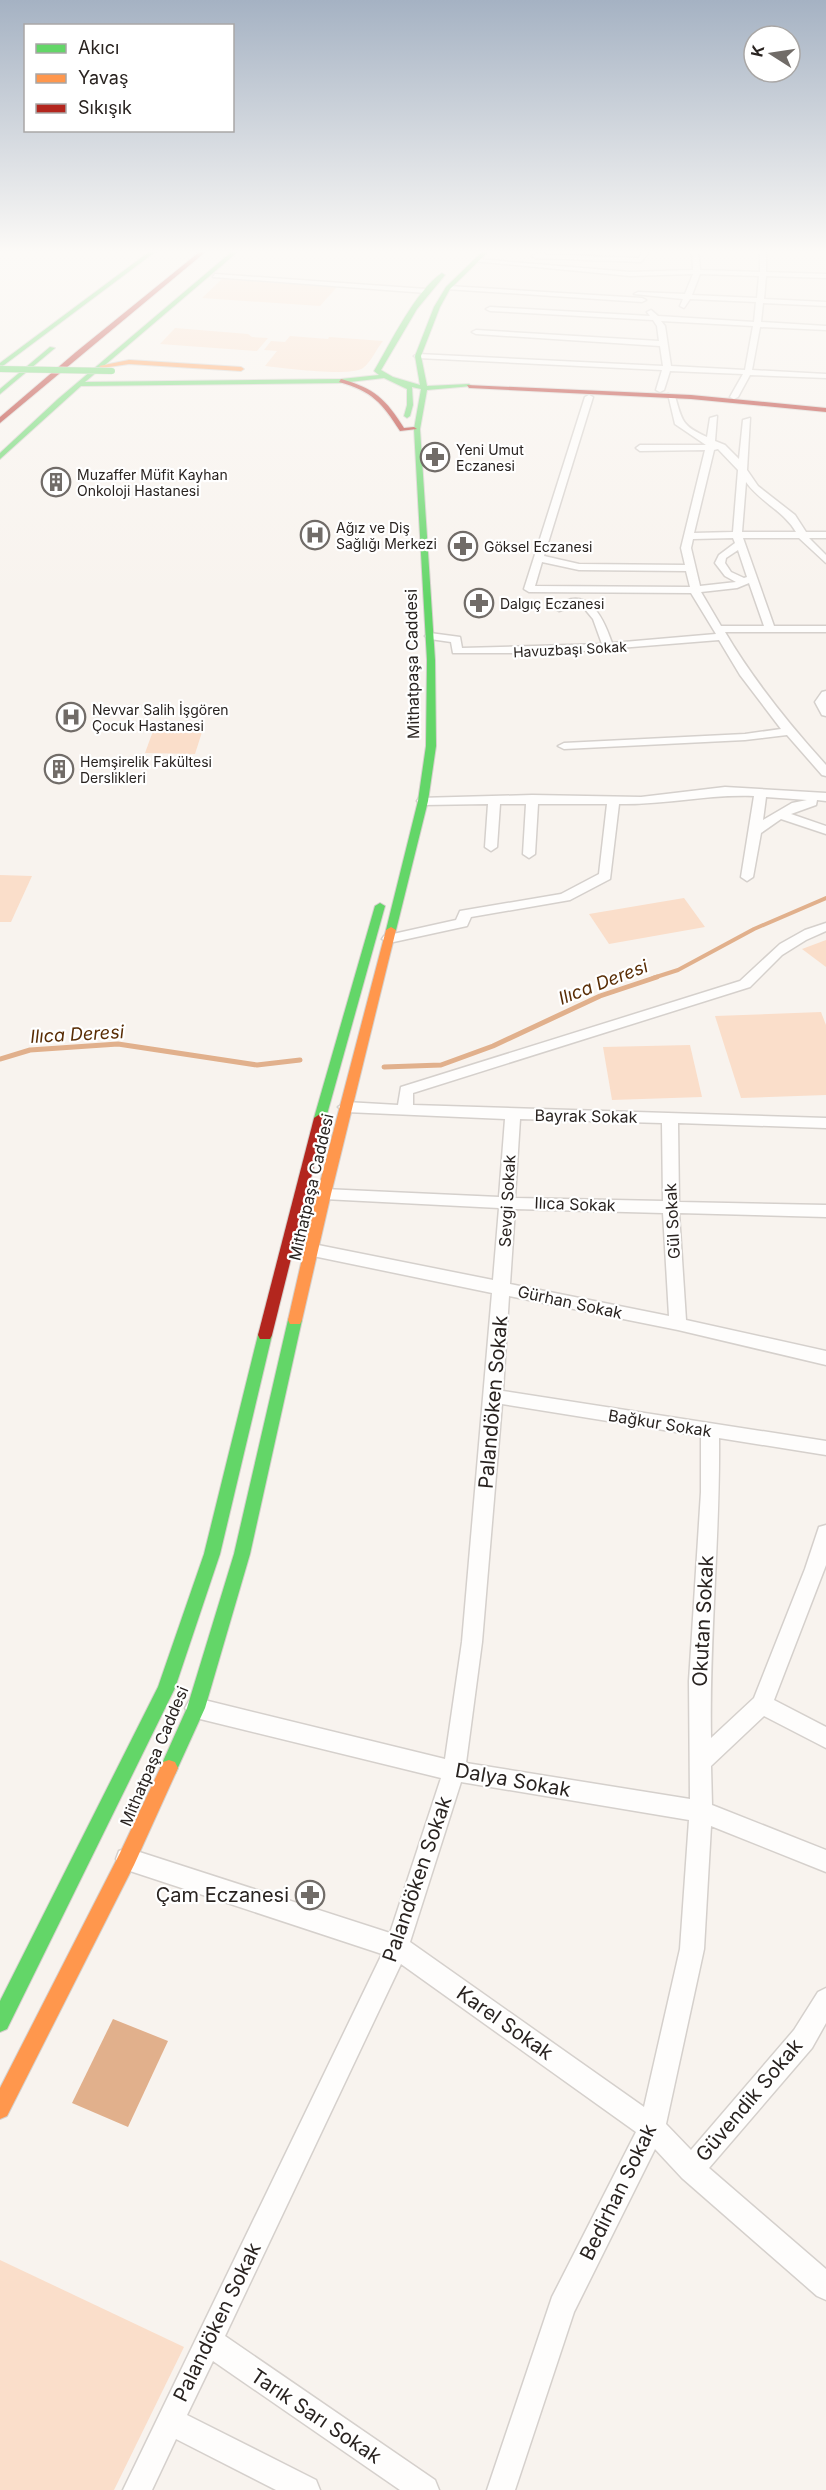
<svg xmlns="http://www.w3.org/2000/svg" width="826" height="2490" font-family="Inter,sans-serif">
<rect width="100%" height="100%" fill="#f8f3ee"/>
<g fill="#fadeca">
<polygon points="222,279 337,287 320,306 202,298"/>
<polygon points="175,328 248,334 252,337 268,338 257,351 160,344"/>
<path d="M290,336L328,339L329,337L383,341C377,348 371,362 363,368C351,377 283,368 265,366L277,351L264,350L271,341L285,342Z"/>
<polygon points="153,731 202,732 195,754 145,753"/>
<polygon points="0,875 32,876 11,922 0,922"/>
<polygon points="684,898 705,927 609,944 589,914"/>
<polygon points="826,940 826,967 802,949"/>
<polygon points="821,1012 826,1025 826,1095 741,1098 715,1016"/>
<polygon points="690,1045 702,1097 612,1100 603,1047"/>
<polygon points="0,2260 184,2347 114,2490 0,2490"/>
</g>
<polygon fill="#e1b08c" points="113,2019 168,2041 128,2127 72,2103"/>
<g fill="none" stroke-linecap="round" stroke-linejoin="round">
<polyline stroke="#e1b08c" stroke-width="4" points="653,978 678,970 754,929 826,898"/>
<g stroke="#e1b08c" stroke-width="5">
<polyline points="0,1059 30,1050 118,1044 257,1065 300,1060"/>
<polyline points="384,1067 441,1065 493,1046 600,996 657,977"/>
</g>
<g stroke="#d5d0cc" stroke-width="3">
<g id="street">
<polygon points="645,249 651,249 641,262 535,258 532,256 535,254 639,258"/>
<path d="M692,249H698L700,270L760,272V249H766V272L826,274V278L766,276L764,299L826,302V306L763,303L761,322L826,326V330L760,327L752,370L826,374V378L750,375L738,397L734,399L730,397L743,374L670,371L664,390L660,392L656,390L662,370L418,358L414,356L418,354L663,366L660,346L476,334L472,332L476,330L659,341L657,326L653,320L490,311L486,309L490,307L650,316L647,312L651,310L658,316L754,322L756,302L690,299L684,308L680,306L683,299L634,294L638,292L685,294L693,274L630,276L473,261L476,259L630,272L693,270ZM700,274L759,276L757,298L692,295ZM661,321L753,326L745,370L671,366L665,326Z"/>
<polygon points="215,274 426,289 430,291 426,293 213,277"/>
<polygon points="448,286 642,298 646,300 642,302 446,289"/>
<path d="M668,394L675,396C682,421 682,426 707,437L710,418L717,416L715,441L725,445L739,459L743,420L750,418L747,470L758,486L795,515L806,532H826V538H809L826,555V563L799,538H743L774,626H826V632H725C754,681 788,723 826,765V776L822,775L787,735L745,740L564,749L558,746L564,743L745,734L781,729L740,675L719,640L557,653H453L451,642L430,639L425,636L430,633L460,637L462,648L602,644L593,619L584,608L572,607L559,611L554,608C587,582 603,617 612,643L716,634L691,593L529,592L524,589L585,397L589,395L593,397L544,556L579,564L685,565L681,548L705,450L640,451L636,448L640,445H706L675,424ZM718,449L738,470L733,532L694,533L714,450ZM746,482C760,502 784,511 796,532H742ZM733,538L735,543L719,555L715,563L725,576L736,582L700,586L691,548L693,539ZM738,550L747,577L744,578L731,572L725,563L726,558ZM542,562L579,570L686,571L690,587L535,586ZM749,583L764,626H721L701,592L737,588Z"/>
<polygon points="826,691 826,716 822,715 815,702 822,692"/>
<path d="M725,787L826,793V801L817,800L816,805L791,814L826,826V834L781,819L761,833L753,877L747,881L741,877L754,796C709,794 664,805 619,804L610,879L570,900L471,917L467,926L389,943L382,939L384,936L456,920L460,911L561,894L599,874L607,804H538L535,854L529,858L523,854L526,804H500L497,847L491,851L485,847L488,804L423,805L417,801L419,798L532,795L641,797ZM766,797L807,800L792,803L763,820Z"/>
<path d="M826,923V931L806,940L782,955L750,987L413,1093V1105L826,1118V1128L678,1123L679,1202L826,1205V1217L679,1213L686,1320L826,1351V1365L678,1330L509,1296L503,1391L826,1441V1455L719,1438C720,1539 709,1638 711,1738L754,1698L805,1569L819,1527L826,1525V1565L774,1700L826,1727V1748L764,1716L711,1766L712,1805L826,1850V1872L711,1826L704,1949L666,2124L691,2150L794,2030L818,1992L826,1988V2023L812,2048L709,2168L826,2269V2300L817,2296L682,2178L655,2149L574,2312L515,2490H487L552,2297L636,2132L401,1964L225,2336L435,2480L439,2490H400L213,2361L187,2415L316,2480L320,2490H276L176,2439L152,2490H123L382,1954L127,1870L119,1867L116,1859L119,1851L127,1848L390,1933L441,1778L196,1718L189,1715L185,1708L189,1701L196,1698L445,1759L462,1642L492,1293L313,1256L307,1254L305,1250L307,1246L313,1244L493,1280L499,1208L324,1199L318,1198L316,1194L318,1190L324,1189L499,1197L505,1119L346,1112L338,1107L346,1102L398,1105L401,1087L740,981L780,944L805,930ZM520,1119L662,1123L663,1201L515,1198ZM515,1209L663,1213L669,1316L510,1284ZM502,1404L701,1436V1492L689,1681L690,1799L466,1763L482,1642ZM461,1782L689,1820L680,1949L644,2107L410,1942Z"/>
</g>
</g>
<g stroke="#d5d0cc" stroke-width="2">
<g id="fast">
<polygon points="153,249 159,249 0,368 0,363"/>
<path d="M235,249H241L85,382L341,379L379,375L374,371C390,344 416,290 442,273L445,275L417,309L381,370L393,377L420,385L415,356L434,307L446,287L485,249H491L450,289L440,307L421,356L427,386L469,384L472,386L427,390L420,429L435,660L436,746L428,801L396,930L391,933L386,930L418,801L426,746L427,660L414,429L421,389L412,387L413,405L410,416L407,418L404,416L407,405V389L384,378L341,383L81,386L0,459V453L58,399Z"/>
<polygon points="50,347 55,348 0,394 0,389"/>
<polygon points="380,903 385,906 326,1118 320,1122 316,1121 314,1118 375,906"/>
<polygon points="295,1315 300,1316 302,1320 250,1554 205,1708 175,1774 169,1776 163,1774 160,1768 187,1708 234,1554 288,1320 290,1316"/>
<polygon points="265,1330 270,1331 272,1335 220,1554 175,1688 7,2029 0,2032 0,2001 158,1687 204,1554 258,1335 260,1331"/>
</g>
</g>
<g stroke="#d5d0cc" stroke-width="2">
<g id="slow">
<polygon points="129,360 241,367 244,369 241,371 129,364 102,368 99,366"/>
<polygon points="391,927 396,930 331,1194 302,1320 300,1324 290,1324 288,1320 317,1194 386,930"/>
<polygon points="169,1760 175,1762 178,1768 134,1865 7,2116 0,2119 0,2088 120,1853 163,1762"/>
</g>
</g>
<g stroke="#d5d0cc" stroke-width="2">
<g id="jam">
<polygon points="203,249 209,249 0,423 0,417 76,352"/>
<path d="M341,379C374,388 386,399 404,428L414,427L417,429L400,431C382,403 372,391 339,382Z"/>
<polygon points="467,385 691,395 826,408 826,412 691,399 469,388"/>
<polygon points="320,1114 326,1118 272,1335 270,1339 260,1339 258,1335 314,1118"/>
</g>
</g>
<use href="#street" fill="#fefdfc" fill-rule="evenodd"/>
<use href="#fast" fill="#63d668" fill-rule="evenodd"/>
<use href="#slow" fill="#ff974d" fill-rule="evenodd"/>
<use href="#jam" fill="#b3261e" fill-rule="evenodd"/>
<g stroke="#d5d0cc" stroke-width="7" stroke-linecap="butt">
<polyline id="fast-bridge" points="0,369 112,371"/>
</g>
<use href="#fast-bridge" stroke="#63d668" stroke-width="6"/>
</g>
<linearGradient id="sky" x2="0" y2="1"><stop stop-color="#a5b2c3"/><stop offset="0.42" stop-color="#fcfaf7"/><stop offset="1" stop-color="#fcfaf7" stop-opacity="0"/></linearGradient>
<rect width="826" height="598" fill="url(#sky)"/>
<defs>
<g id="pharmacy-ring" transform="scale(1.5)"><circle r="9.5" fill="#fff" stroke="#716c68" stroke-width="1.5"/><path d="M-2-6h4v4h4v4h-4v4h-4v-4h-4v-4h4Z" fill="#716c68"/></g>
<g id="building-ring" transform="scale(1.5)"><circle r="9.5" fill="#fff" stroke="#716c68" stroke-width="1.5"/><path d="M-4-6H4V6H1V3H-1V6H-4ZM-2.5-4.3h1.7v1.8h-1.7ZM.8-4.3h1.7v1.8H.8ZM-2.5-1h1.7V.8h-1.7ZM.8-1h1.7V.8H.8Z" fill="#716c68"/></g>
<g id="hospital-ring" transform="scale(1.5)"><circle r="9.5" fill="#fff" stroke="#716c68" stroke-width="1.5"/><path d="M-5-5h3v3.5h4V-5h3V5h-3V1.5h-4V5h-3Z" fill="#716c68"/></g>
</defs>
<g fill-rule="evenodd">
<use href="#pharmacy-ring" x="435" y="457"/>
<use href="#building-ring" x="56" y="482"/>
<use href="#hospital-ring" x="315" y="535"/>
<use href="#pharmacy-ring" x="463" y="546"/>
<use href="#pharmacy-ring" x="479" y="603"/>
<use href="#hospital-ring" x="71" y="717"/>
<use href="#building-ring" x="59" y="769"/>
<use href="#pharmacy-ring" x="310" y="1895"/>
</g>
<g text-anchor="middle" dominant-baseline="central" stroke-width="4.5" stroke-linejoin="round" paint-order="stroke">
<g font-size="14" fill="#292320" stroke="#fff" text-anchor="start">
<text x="456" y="449">Yeni Umut<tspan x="456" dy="16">Eczanesi</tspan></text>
<text x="77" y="474">Muzaffer Müfit Kayhan<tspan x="77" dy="16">Onkoloji Hastanesi</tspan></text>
<text x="336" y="527">Ağız ve Diş<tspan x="336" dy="16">Sağlığı Merkezi</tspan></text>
<text x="484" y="546">Göksel Eczanesi</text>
<text x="500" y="603">Dalgıç Eczanesi</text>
<text x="92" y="709">Nevvar Salih İşgören<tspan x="92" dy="16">Çocuk Hastanesi</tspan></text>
<text x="80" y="761">Hemşirelik Fakültesi<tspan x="80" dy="16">Derslikleri</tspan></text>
</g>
<g font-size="14" fill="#292320" stroke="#fff">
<text transform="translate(570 649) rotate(-3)">Havuzbaşı Sokak</text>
</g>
<g font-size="16" fill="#292320" stroke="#fff">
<text transform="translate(412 664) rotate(-91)">Mithatpaşa Caddesi</text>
<text transform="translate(586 1116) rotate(1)">Bayrak Sokak</text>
<text transform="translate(311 1187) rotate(-77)">Mithatpaşa Caddesi</text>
<text transform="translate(507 1201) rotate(-87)">Sevgi Sokak</text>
<text transform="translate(575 1204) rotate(2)">Ilıca Sokak</text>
<text transform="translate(672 1221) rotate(-93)">Gül Sokak</text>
<text transform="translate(570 1302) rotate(12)">Gürhan Sokak</text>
<text transform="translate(660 1423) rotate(9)">Bağkur Sokak</text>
<text transform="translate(154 1756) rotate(-67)">Mithatpaşa Caddesi</text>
</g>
<g font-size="18" font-style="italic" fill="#592d05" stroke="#fff">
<text transform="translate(603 982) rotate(-21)">Ilıca Deresi</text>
<text transform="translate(77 1034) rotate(-3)">Ilıca Deresi</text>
</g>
<g font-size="20" fill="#292320" stroke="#fff">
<text transform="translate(493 1402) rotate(-85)">Palandöken Sokak</text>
<text transform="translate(703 1621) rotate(-87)">Okutan Sokak</text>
<text transform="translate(513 1780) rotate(10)">Dalya Sokak</text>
<text transform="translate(417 1879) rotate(-71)">Palandöken Sokak</text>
<text transform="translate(505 2023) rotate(35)">Karel Sokak</text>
<text transform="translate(749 2100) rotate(-50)">Güvendik Sokak</text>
<text transform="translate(618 2192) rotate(-64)">Bedirhan Sokak</text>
<text transform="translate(217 2322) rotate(-64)">Palandöken Sokak</text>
<text transform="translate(316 2416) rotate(34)">Tarık Sarı Sokak</text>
</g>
<g font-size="20" fill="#292320" stroke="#fff" text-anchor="end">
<text x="289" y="1895">Çam Eczanesi</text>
</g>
</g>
<rect x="24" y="24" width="210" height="108" fill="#ffffff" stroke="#a9a7a6" stroke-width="1.5"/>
<rect x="36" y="44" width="30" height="9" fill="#63d668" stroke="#a9a7a6" stroke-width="1.5"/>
<text x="78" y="54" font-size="18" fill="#292320">Akıcı</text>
<rect x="36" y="74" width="30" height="9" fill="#ff974d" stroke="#a9a7a6" stroke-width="1.5"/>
<text x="78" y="84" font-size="18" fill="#292320">Yavaş</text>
<rect x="36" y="104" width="30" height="9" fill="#b3261e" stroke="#a9a7a6" stroke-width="1.5"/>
<text x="78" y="114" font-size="18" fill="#292320">Sıkışık</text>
<g transform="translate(772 54) rotate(282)"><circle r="28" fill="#ffffff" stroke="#a9a7a6" stroke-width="1.5"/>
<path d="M0-4.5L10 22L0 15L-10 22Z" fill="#716c68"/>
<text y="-9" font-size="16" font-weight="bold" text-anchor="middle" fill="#292320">K</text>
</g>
</svg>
